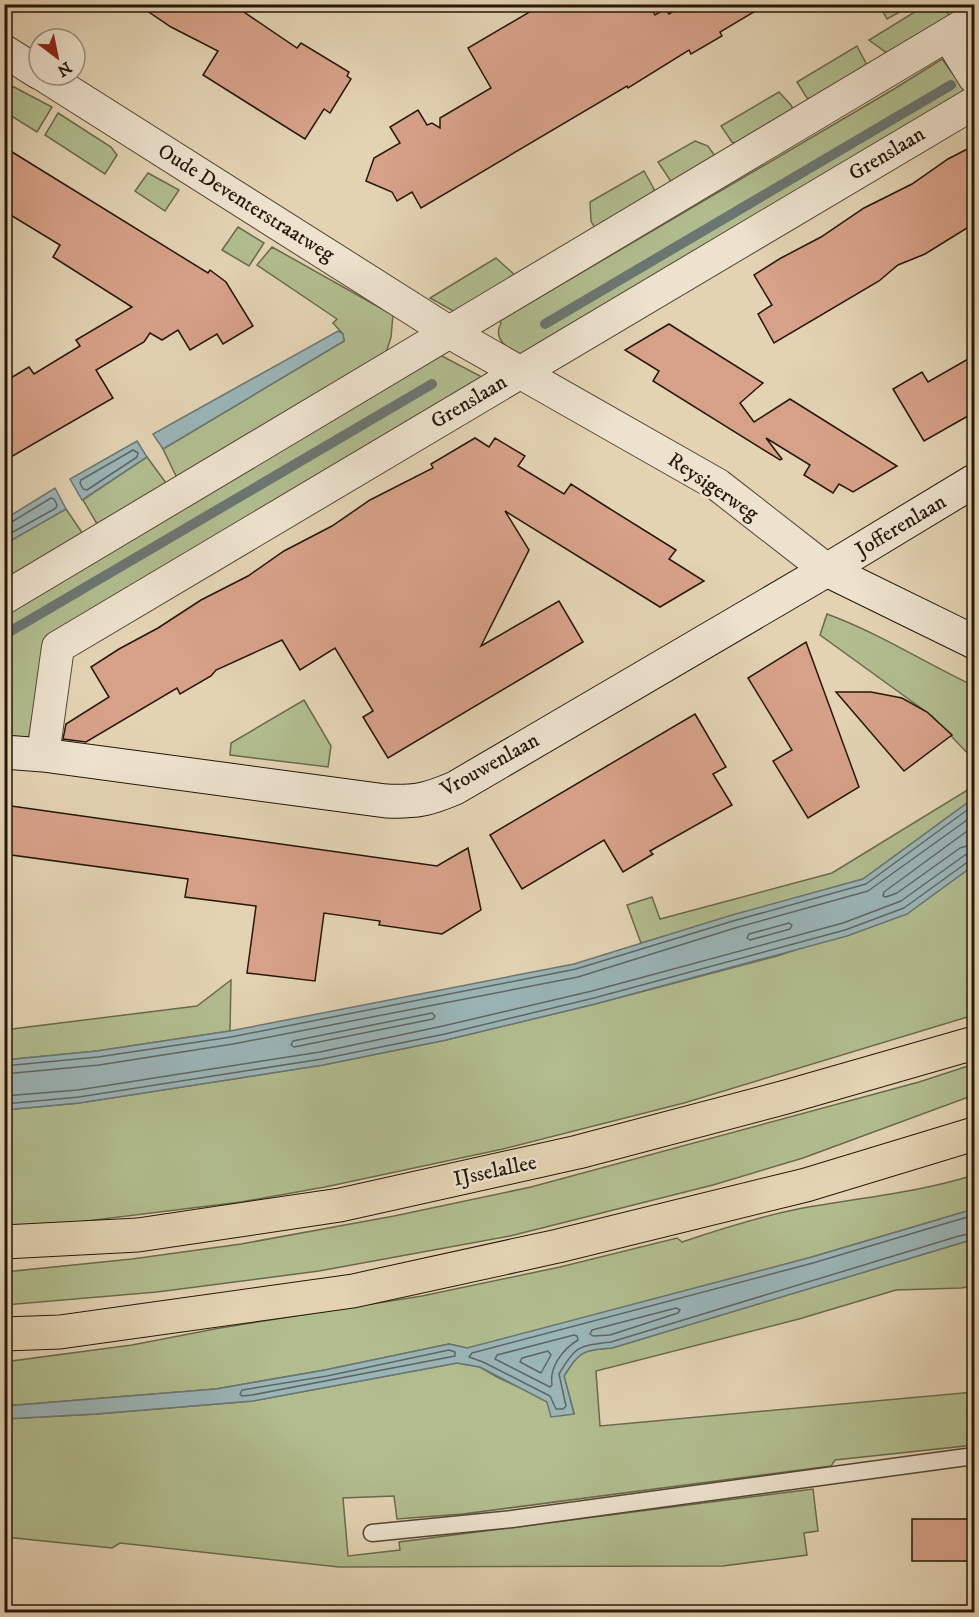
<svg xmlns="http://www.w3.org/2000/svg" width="979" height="1617" font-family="'IM FELL DW Pica',serif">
<rect width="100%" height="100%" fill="#e3d3b3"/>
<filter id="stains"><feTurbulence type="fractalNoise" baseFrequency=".00333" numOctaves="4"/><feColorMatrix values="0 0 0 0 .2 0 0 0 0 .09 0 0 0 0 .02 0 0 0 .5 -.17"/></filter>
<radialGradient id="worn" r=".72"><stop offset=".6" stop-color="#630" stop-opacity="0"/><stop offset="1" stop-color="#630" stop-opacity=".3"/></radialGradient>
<g fill="#b1bd8f" stroke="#6a6a4c" stroke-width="1.5">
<polygon points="879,5 912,5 887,19"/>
<polygon points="926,5 942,5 952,19 887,53 869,40"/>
<polygon points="857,46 869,69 819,99 807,98 797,82"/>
<path d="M942,59L953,74L959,71L969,91L521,356C508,348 492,340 501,323L499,321L894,89Z"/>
<polygon points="14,87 52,107 37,132 5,112 5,88"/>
<polygon points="779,92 791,105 794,112 741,145 732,142 721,126"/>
<polygon points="58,113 111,147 117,155 105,174 45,135"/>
<polygon points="695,141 708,146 717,159 672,183 658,162"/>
<polygon points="644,171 654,189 651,198 596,230 591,221 590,202"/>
<polygon points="148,173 179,190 165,211 135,191"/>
<polygon points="238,227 264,243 249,266 222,250"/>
<polygon points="272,247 393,315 391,337 386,353 177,478 163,449 344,341 343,334 333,323 337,319 257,265"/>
<polygon points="496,258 517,277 455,312 430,298"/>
<polygon points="440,355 480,376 481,380 244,526 39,681 28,741 5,737 4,611"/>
<polygon points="147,457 166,483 97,524 83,500"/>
<polygon points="66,509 83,534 10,576 5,567 4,544"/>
<path d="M827,614C879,633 925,663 974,686V760L932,716L820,635Z"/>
<polygon points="304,700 331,746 328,767 230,755 231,743"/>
<polygon points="974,779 974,798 863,879 641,943 627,905 652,897 660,919 832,873 966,791"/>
<polygon points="974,865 974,1015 684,1103 503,1149 325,1187 241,1202 5,1231 5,1110 79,1103 323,1065 446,1040 595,1004 777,956 907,913"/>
<polygon points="231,980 230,1031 97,1051 5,1060 4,1030 197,1006"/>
<polygon points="974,1064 974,1095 803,1158 713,1185 510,1236 319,1271 157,1292 5,1305 5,1272 132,1259 241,1244 394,1216 531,1187 919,1082"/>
<path d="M974,1175V1209L812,1257L499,1341L467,1348L449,1344L325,1370L216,1389L5,1406L4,1362L132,1345L220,1328L422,1296L560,1267L677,1238L682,1242C720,1229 758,1217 798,1209C857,1198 917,1193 974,1175Z"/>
<path d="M974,1239V1286L961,1288L896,1290L799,1319L596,1371L600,1426L974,1392V1445L835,1460L831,1466L463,1514L397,1519L394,1496L343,1498L348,1556L400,1550L399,1542L813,1489L818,1531L804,1533L807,1555L723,1566L339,1567L120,1543L112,1548L5,1537V1419L96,1414L253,1401L457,1363L480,1367L497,1377L574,1413L564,1376C581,1350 581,1351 612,1348Z"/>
</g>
<g fill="#9ab5b8" stroke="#6b7672" stroke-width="1.5">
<polygon points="338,331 343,334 344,341 163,449 153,434"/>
<polygon points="137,441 147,457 82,500 70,479"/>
<polygon points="55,488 66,509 5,544 5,519"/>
<polygon points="974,798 974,865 907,914 847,936 595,1004 446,1040 323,1065 79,1103 5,1110 5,1060 97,1051 230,1031 574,964 732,915 863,879"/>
<path d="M974,1209V1239L612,1348C581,1351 581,1350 564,1376L574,1414L551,1417L547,1402L480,1367L457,1363L253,1401L96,1414L5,1419V1406L216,1389L325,1370L449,1344L467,1348L812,1257Z"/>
</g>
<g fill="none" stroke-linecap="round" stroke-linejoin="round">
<g stroke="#5f6660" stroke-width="1.5">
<polygon points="133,450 138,453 137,457 87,490 83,489 80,483 81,480"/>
<polyline points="4,523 10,523 51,498 54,499 57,505 56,508 4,537"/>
<polyline points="974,826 884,892 883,896 886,897 897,893 960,848 974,844"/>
<polygon points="789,923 792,925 790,929 750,940 747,938 749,934"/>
<polygon points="432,1013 435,1016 433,1019 294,1047 291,1045 293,1041"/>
<polyline points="4,1066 98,1057 231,1037 576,969 733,921 866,884 974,805"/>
<polyline points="4,1074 99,1065 233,1044 578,977 735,928 868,891 974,815"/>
<polyline points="4,1096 78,1090 320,1052 443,1026 592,991 843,923 901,901 965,855 974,853"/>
<polyline points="4,1104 79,1097 322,1059 445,1034 594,998 845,930 904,908 969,861 974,860"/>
<path d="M974,1215L813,1263L472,1353L469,1357L483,1362L550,1396L556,1409H563L566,1406L559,1374C576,1345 579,1346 611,1342L959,1236L974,1233"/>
<polygon points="676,1308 680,1310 678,1313 610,1335 593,1336 590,1334 592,1330"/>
<path d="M574,1335L577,1336L578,1340C563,1349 549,1367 552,1385L550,1387L495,1359L497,1355Z"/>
<polygon points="449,1350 455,1352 455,1356 252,1395 242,1396 240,1394 242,1390 327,1376"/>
<polygon points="548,1351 551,1355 541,1373 520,1362 522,1358"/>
</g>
<g stroke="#6b7672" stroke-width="10">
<polyline points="545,324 951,85"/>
<polyline points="4,635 432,384"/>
</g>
</g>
<g fill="#d7a189" stroke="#241709" stroke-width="1.5">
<polygon points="137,4 232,4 297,48 301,43 349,72 347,76 351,79 330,113 324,109 305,139 203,75 218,51 171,27"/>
<polygon points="543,4 649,4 655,15 665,9 669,14 685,4 767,4 720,32 722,36 691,54 689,50 628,88 627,86 421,208 412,192 397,201 392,192 366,181 374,158 400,143 390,127 418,110 427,125 432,123 440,128 440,118 491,88 468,48"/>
<polygon points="975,145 975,223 925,254 898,265 879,281 774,343 758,314 772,305 754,275 781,258 821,237 864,208 912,184 948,159"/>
<polygon points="4,147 208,273 210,270 226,282 253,326 223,344 217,334 190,350 178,330 162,340 150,333 144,342 96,370 113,398 4,461 4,382 29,367 34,374 80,346 76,340 132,307 53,257 60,245 4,211"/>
<polygon points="669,324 763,383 740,403 754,422 790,399 897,466 853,492 839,484 833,493 804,475 810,465 766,438 782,459 780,460 653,381 659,371 625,350"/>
<polygon points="975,355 975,412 924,441 893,389 922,372 928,382"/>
<polygon points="475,438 489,447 495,438 525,456 518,466 564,494 571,484 607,507 676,550 669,559 704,581 660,607 505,511 529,550 481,646 559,601 583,642 388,758 363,717 373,711 335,648 300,670 282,640 216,670 211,676 180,694 177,688 86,742 63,739 66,724 109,697 91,667 119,649 158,628 201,600 248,576 284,551 332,526 370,500 433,468 431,464"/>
<polygon points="806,642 859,787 808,818 773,761 792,750 748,678"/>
<polygon points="836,692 871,692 902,698 927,712 952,735 904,771"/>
<polygon points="695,714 726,767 713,774 732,805 650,851 653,854 623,872 604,840 522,889 490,835"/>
<polygon points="4,805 437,866 468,848 481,910 442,934 379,925 380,921 324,913 315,981 247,973 256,906 185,897 188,879 4,854"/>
<rect x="912" y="1519" width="63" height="42"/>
</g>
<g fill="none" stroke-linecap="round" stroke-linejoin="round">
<g stroke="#544634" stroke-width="19">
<polyline id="lane" points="372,1533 512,1519 974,1456"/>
</g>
<g stroke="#544634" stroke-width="34">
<g id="street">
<polyline points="948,35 974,77"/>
<polyline points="4,51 39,73"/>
<polyline points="43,75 449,332 718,485 827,570"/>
<polyline points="4,598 974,19"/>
<polyline points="43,755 58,647 974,103"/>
</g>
</g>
<g stroke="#241709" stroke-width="35">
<g id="secondary">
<polyline points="827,570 974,642"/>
<path d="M4,752L43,755L386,801C416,802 427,800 455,788L827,570L974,481"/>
</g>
</g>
<g stroke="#241709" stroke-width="35">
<g id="primary">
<polyline points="4,1242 138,1235 340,1205 578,1152 786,1097 974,1043"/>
<polyline points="4,1334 60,1332 353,1291 558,1246 806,1185 974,1134"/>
</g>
</g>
<use href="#lane" stroke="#ede2ce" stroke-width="16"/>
<use href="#street" stroke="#ede2ce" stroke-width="32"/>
<use href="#secondary" stroke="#ede2ce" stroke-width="33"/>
<use href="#primary" stroke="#e3d3b3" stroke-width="33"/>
</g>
<g text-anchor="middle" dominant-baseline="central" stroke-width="5" stroke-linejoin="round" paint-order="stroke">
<g font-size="21" fill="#241709" stroke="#ede2ce">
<text transform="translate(887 154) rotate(-31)">Grenslaan</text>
<text transform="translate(246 203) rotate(32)">Oude Deventerstraatweg</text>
<text transform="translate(469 402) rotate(-31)">Grenslaan</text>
<text transform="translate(713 487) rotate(34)">Reysigerweg</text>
<text transform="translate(901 526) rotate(-31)">Jofferenlaan</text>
<text transform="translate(490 765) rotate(-29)">Vrouwenlaan</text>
<text transform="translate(495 1171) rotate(-12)">IJsselallee</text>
</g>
</g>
<rect width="979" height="1617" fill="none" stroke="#e3d3b3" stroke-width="24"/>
<rect x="6" y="6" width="967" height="1605" fill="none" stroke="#241709" stroke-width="3"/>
<rect x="12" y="12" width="955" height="1593" fill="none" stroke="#241709" stroke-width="1.5"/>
<g transform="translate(57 57) rotate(148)"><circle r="28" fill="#ede2ce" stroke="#9d917f" stroke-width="1.5"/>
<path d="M0-4.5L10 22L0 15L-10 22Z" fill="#8f2418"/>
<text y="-9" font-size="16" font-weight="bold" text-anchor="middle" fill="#241709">N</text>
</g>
<rect width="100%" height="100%" filter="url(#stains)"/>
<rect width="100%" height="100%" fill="url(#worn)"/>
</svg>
